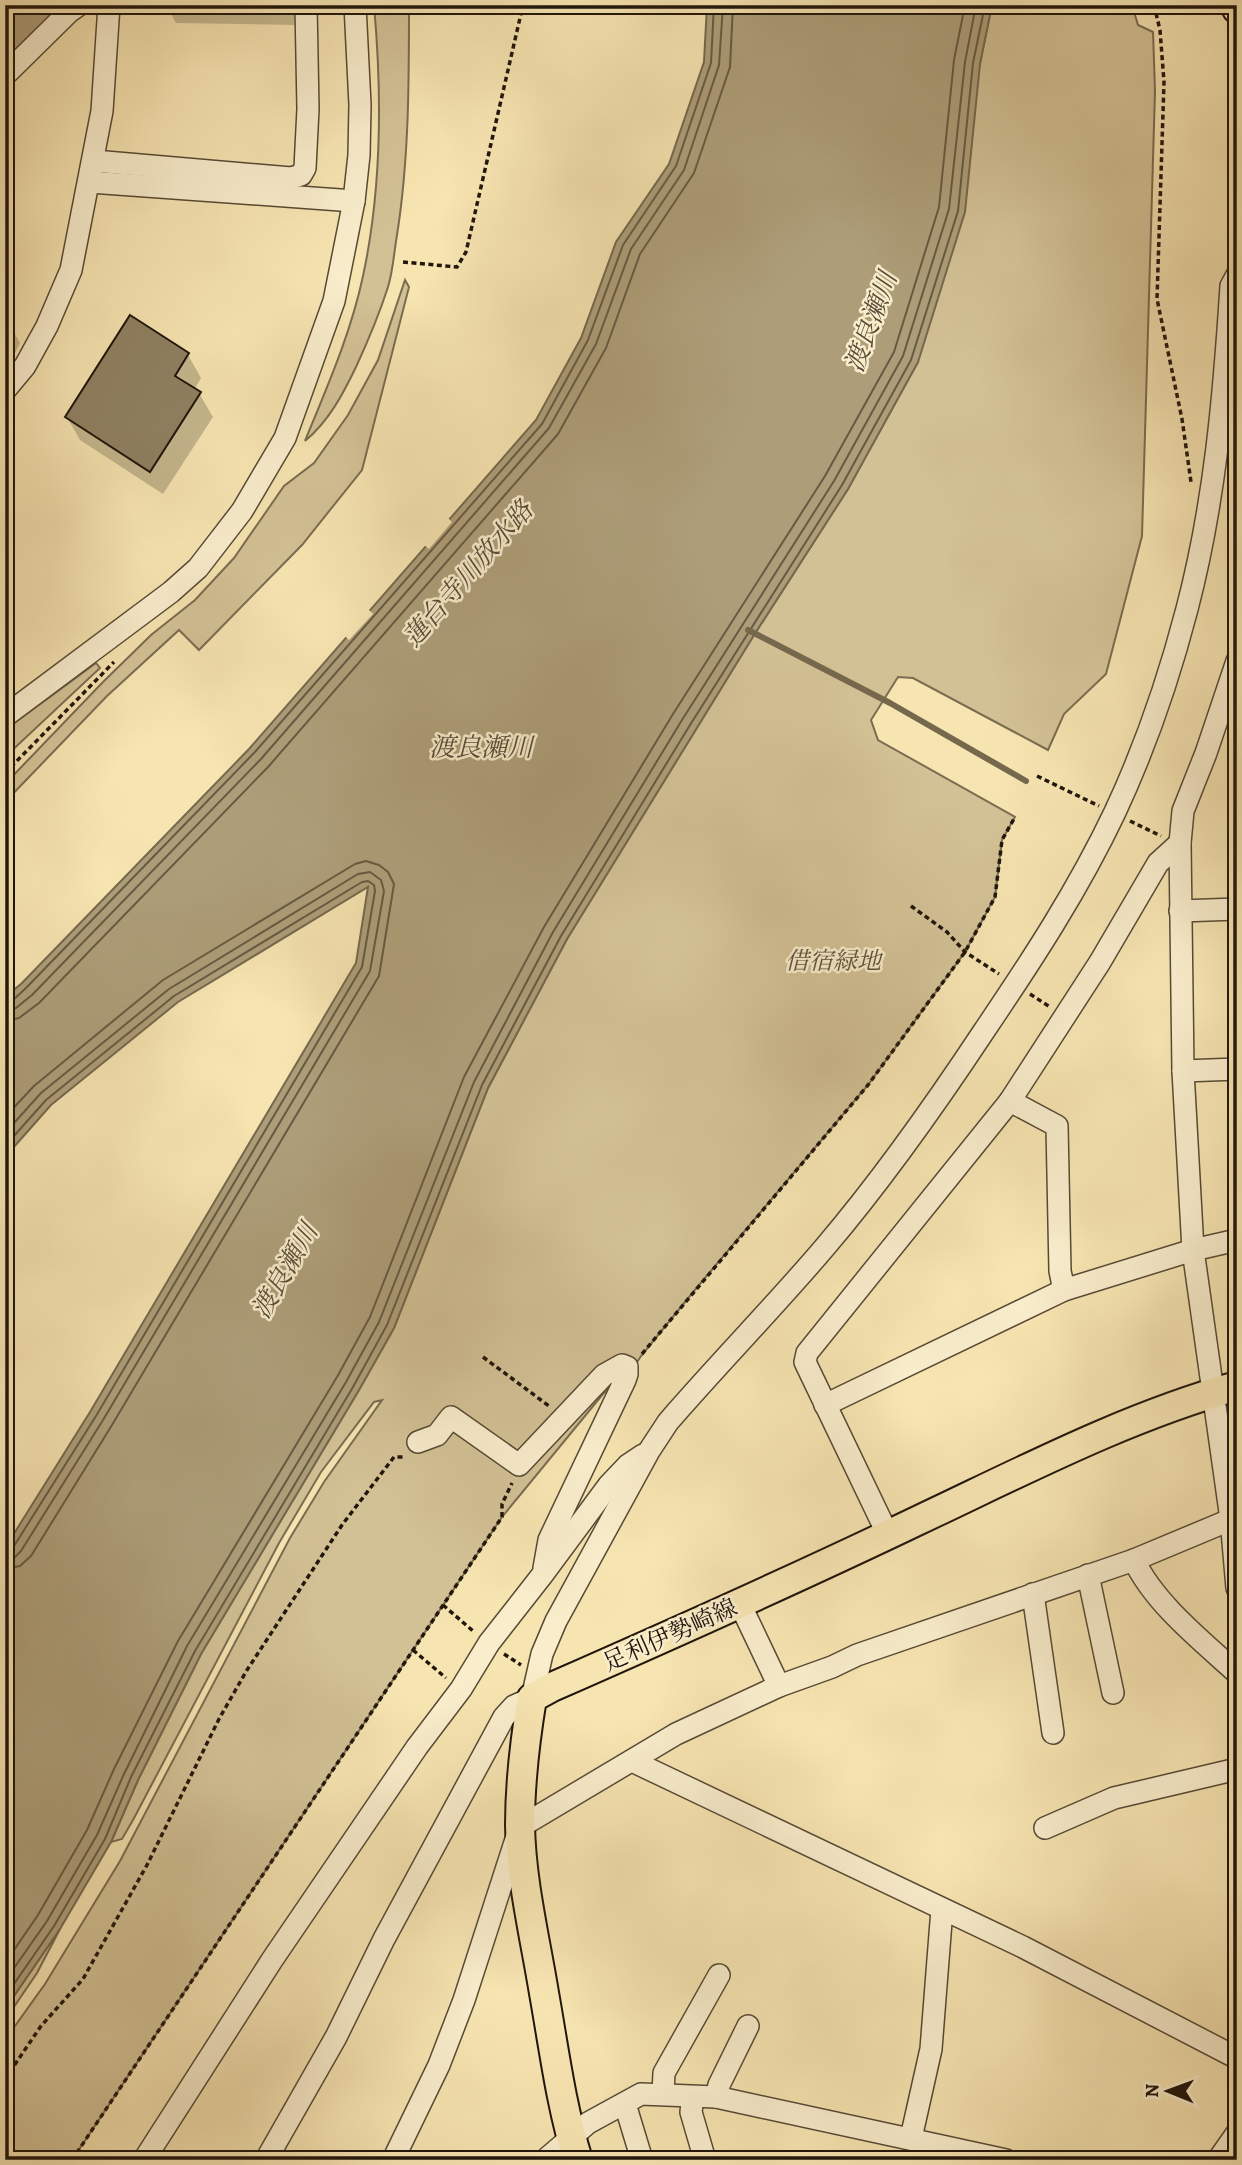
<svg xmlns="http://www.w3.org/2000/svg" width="1242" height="2165" font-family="Alegreya,'Noto Serif JP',serif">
<rect width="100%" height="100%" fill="#f6e4b1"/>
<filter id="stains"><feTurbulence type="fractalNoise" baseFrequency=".00286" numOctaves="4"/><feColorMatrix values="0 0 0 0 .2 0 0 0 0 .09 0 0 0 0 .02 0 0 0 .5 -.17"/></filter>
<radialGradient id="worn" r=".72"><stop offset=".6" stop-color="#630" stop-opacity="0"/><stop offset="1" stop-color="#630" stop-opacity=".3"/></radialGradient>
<g fill="#d2c195" stroke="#796c50" stroke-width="2">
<path d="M374,5H409C409,82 409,159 397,235C394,252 393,271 388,287C379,315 368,341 356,367C343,394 329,421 305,441C327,387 351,333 363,276C382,188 382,94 374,5Z"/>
<polygon points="992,5 1132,5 1138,25 1153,32 1155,91 1142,536 1106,674 1064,714 1048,750 913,678 898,677 871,720 878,740 1015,817 1002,840 995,897 965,952 868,1085 694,1291 641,1356 632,1370 603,1394 502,1517 72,2160 5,2160 5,2040 45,1984 120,1861 290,1538 324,1482 382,1400 374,1402 321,1472 279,1543 133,1820 122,1839 111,1842 138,1780 201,1654 359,1390 394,1328 488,1088 567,939 754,635 848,489 918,362"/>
<polygon points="405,280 409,287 362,470 302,545 199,650 179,630 107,696 5,802 5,784 102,683 151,635 195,600 234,558 284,486 314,463 348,415 378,360"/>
<polygon points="96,663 100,668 5,757 5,730"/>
<polygon points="60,1929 37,1973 5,2020 5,2009"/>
</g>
<polygon fill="#ad9e79" stroke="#75684d" stroke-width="2" points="707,5 992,5 980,64 965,212 918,362 848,489 754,635 567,939 488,1088 394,1328 359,1390 201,1654 138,1780 111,1842 60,1929 5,2009 5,1548 90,1412 356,963 368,887 178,1002 51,1105 5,1157 5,997 21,984 249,749 536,420 581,338 616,242 669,164 704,62"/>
<g fill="#f6e4b1">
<polygon points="447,517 452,522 429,549 423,544"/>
<polygon points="367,608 373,614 349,640 344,635"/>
</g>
<g fill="#0003">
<polygon points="166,5 297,5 297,25 176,23"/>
<polygon points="5,149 9,155 5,189"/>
<polygon points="5,324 11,327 20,343 9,365 5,362"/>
<polygon points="188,355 201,378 194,390 199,393 213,417 163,494 80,440 67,417"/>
</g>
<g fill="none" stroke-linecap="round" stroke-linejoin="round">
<g stroke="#665a42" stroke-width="2">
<polyline points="5,1002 12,1001 26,988 254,753 542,424 588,340 623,245 676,166 711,63 714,5"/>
<polyline points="5,1010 16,1008 32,995 261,759 549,428 596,344 631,249 684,170 719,65 723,5"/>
<polyline points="5,1021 19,1018 39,1003 268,767 558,434 606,348 640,254 694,173 730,67 733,5"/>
<polyline points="5,1117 34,1086 163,980 355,864 366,861 379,865 388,872 394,884 379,976 112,1425 31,1556 20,1566 5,1569"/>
<polyline points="5,1133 41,1093 169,989 358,874 370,872 381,880 384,891 370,971 103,1420 21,1551 15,1557 5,1559"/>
<polyline points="5,1146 46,1100 174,996 362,882 368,881 374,885 375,891 362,967 96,1416 14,1546 5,1550"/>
<polyline points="5,1963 38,1915 87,1830 114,1769 178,1641 337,1377 370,1317 464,1077 544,927 673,714 825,476 894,352 939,207 954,60 965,5"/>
<polyline points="5,1981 47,1921 97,1835 124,1774 187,1646 346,1382 379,1322 474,1082 553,932 682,720 834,481 903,356 949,209 965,62 976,5"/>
<polyline points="5,1997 54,1926 105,1839 131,1777 195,1651 353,1387 387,1325 482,1085 561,936 690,725 842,485 911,360 958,211 973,63 985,5"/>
</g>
<polyline stroke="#75684d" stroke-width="6" points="748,630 890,703 1026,781"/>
<polyline stroke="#ad9e79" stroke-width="35" points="5,47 40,5"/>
</g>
<polygon fill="#8f8162" stroke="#20160c" stroke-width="2" points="130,315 189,353 175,376 201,392 150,472 65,417"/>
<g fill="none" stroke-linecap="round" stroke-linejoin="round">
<g stroke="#564a35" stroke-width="24">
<g id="minor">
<polyline points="5,75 69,12 79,5"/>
<polyline points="94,161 291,178 301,175 305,168 308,109 306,5"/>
<polyline points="90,182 354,201"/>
<polyline points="5,390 25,366 47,326 71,270 102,111 109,5"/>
<polyline points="1237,661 1206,753 1183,811 1180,843 1183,1071 1193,1250 1231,1519 1237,1588"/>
<polyline points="5,716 171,592 198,568 242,511 285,438 334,301 354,201 359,155 360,105 355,5"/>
<polyline points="1180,911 1237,909"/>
<polyline points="1183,1071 1237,1069"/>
<polyline points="1010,1101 1057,1126 1060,1271 1064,1290"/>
<polyline points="825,1405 1064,1290 1193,1250 1237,1240"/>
<polyline points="418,1442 437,1435 451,1417 519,1465 604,1375 622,1365 627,1367 627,1374 625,1380 549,1540 544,1568"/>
<polyline points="888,1535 805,1362 807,1353 1010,1101 1100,962 1158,863 1180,843"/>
<path d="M1134,1560C1154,1603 1202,1641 1237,1673"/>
<polyline points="1088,1575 1113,1693"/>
<polyline points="1033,1594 1053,1733"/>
<polyline points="740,1604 779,1686"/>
<polyline points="632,1761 1023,1947 1237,2058"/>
<polyline points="1045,1828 1114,1798 1237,1769"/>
<polyline points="663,2094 664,2073 719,1975"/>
<polyline points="693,2097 691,2112 705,2160"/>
<polyline points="716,2097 719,2085 748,2026"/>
<polyline points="625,2104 642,2160"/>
<polyline points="911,2138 931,2049 942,1909"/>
<polyline points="144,2160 272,1960 417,1747 461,1689 489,1643 543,1574 609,1485 628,1465 643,1455"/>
<path d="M266,2160L336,2037L384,1939L504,1717L514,1706L532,1698L542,1654L556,1621L649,1451L668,1422C719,1363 774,1307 825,1247C883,1179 935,1105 984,1031C1032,960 1078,890 1115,812C1145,748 1169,678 1187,609C1215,502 1224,396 1231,286L1237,275"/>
<polyline points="393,2160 439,2065 464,2000 520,1827 676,1734 779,1686 832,1667 857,1655 1134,1560 1237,1517"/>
<polyline points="545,2160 588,2123 641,2094 716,2097 1006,2160"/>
<polyline points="1218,2160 1237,2133"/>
</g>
</g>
<g stroke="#20160c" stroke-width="32">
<g id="major">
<polyline points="1236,5 1237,9"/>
<path d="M578,2160C561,2106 554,2049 544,1993C535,1938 521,1881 520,1825C520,1782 525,1740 532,1698L552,1687C675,1633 798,1578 919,1520C1023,1471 1126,1417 1237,1386"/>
</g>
</g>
<g stroke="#20160c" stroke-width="3.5" stroke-dasharray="5 3.5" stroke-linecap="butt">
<polyline points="1154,5 1160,30 1164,82 1157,299 1182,419 1191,482"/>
<polyline points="8,9 10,5"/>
<polyline points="403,262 457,267 466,252 523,5"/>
<polyline points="5,773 114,662"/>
<polyline points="1037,776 1099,806"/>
<polyline points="1130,821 1161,836"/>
<polyline points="911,906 947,932 965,952 999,974"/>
<polyline points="1030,994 1050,1007"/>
<polyline points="642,1354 868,1085 965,952 995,897 1002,840 1015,817"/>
<polyline points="483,1357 549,1406"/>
<polyline points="443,1605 473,1631"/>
<polyline points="413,1650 446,1678"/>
<polyline points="504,1654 521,1665"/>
<polyline points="5,2079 41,2026 83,1979 147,1865 219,1719 247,1670 342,1525 394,1457 406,1457"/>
<polyline points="72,2160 502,1517 502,1504 512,1483"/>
</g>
<use href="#minor" stroke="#f9edcc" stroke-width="21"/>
<use href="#major" stroke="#f6e4b1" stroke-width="28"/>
</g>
<g text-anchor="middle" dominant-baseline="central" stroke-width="5" stroke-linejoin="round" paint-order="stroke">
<g font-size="24" font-style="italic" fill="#5e523c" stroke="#f9edcc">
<text x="833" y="961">借宿緑地</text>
</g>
<g font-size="24" fill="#20160c" stroke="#f9edcc">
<text transform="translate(670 1635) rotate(-24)">足利伊勢崎線</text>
</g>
<g font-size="26" font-style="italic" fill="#584c38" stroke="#f9edcc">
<text transform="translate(871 322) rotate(-70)">渡良瀬川</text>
<text transform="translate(468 574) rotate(-49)">蓮台寺川放水路</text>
<text x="481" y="747">渡良瀬川</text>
<text transform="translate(285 1271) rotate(-60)">渡良瀬川</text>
</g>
</g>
<rect width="1242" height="2165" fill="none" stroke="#f6e4b1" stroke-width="28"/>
<rect x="7" y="7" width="1228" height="2151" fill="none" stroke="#20160c" stroke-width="3.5"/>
<rect x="14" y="14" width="1214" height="2137" fill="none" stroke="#20160c" stroke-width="2"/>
<g transform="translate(1168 2091) rotate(271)" stroke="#f9edcc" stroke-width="5" paint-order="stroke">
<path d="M0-5L12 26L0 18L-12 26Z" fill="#20160c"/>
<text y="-10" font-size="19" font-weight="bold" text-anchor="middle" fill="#20160c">N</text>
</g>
<rect width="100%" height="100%" filter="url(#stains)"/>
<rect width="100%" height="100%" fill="url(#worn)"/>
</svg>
